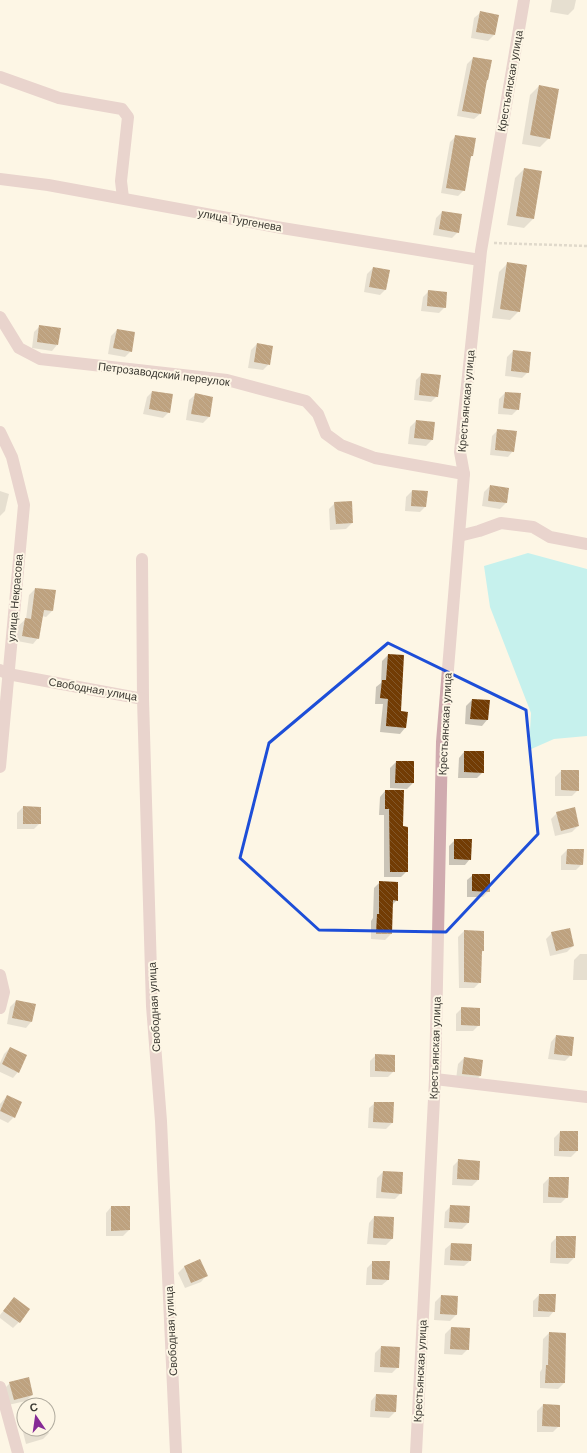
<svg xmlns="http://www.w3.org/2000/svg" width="587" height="1453" font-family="Arial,sans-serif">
<defs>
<pattern id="building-back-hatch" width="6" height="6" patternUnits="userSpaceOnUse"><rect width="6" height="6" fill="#723c04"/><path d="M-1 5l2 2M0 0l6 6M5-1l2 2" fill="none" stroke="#82572a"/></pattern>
</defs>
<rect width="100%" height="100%" fill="#fdf6e5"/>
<polygon fill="#84ecf6" points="528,553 587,569 587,736 554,739 529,750 531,713 490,607 484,566"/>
<g fill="#0003">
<polygon points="552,0 576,0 574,9 568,15 550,12"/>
<polygon points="480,13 494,35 488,41 471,38 474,18"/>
<polygon points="473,58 488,80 485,82 480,114 474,119 457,116 467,64"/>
<polygon points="539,86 549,138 540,147 522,144 530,95"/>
<polygon points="456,136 472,156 470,158 464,190 458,196 441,193 450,142"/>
<polygon points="524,169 533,219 524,228 507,225 515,178"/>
<polygon points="442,212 458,232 452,238 433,235 436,218"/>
<polygon points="508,263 519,311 510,320 492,318 499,272"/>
<polygon points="373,268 386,289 380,295 364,292 367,274"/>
<polygon points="429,291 445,307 439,313 421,311 423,297"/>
<polygon points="40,326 57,345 52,351 32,348 34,332"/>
<polygon points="117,330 131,351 125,357 108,354 111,336"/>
<polygon points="257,344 269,364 263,370 248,368 251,350"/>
<polygon points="513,351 528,372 522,378 505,376 507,357"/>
<polygon points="422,374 437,396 431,402 414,400 416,380"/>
<polygon points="152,392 169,412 163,418 143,414 147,397"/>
<polygon points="505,393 518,409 512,415 498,414 499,399"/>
<polygon points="195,395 212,398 209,417 203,423 186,420 189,400"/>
<polygon points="416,421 432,440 426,446 408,444 410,427"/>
<polygon points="498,430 513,451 508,457 490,455 492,436"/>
<polygon points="490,486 506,503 500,509 482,506 484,492"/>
<polygon points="0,491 9,494 5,511 0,516"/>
<polygon points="412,491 425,507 420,512 405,511 406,497"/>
<polygon points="335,503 352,523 346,529 330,530 329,509"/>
<polygon points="35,589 52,611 46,617 42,616 38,638 33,644 17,641 19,625 26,619 29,595"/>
<polygon points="388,655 400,712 405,728 400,734 380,732 383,704 375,704 376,687 381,683 382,661"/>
<polygon points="472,700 487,720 482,726 465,724 466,706"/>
<polygon points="464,752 483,772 477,778 458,778 459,758"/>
<polygon points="396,762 413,783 407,789 390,788 390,768"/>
<polygon points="561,771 578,790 572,796 555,796 555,777"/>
<polygon points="385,791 407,871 401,877 384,877 384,815 379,815 380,797"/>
<polygon points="23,807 40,823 34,829 17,829 17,813"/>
<polygon points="557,813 578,826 572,832 555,836 551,819"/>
<polygon points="455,840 470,859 465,865 449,865 449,846"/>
<polygon points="567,850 582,864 576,870 561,870 561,856"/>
<polygon points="473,875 489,891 483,897 467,897 467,880"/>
<polygon points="380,882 397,900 392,905 391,934 385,940 371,939 371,921 373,918 374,888"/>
<polygon points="464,931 483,951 481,953 480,982 474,988 459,988 458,937"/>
<polygon points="552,933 573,946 567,952 550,956 546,939"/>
<polygon points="580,954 587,954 587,980 573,980 574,960"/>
<polygon points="16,1001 31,1022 26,1028 7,1024 10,1007"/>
<polygon points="462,1008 479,1025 473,1031 456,1031 456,1014"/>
<polygon points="556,1036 571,1055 565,1061 548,1059 551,1042"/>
<polygon points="10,1048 18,1072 13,1078 0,1072 0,1063 4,1054"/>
<polygon points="376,1055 394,1071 388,1077 370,1077 370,1061"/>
<polygon points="464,1058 480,1076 475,1082 456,1079 458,1064"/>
<polygon points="7,1096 14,1117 8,1123 0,1119 0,1104"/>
<polygon points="375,1103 393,1103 392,1123 386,1129 368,1128 369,1108"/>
<polygon points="560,1132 577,1132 577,1151 571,1157 554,1156 554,1138"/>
<polygon points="459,1160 479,1162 478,1180 472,1186 452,1185 453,1166"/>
<polygon points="383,1172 401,1193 395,1199 376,1198 377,1178"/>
<polygon points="549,1178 567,1197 561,1203 543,1203 543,1184"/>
<polygon points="451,1206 468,1223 462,1229 444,1228 445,1212"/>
<polygon points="111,1207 129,1207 129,1230 123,1236 106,1236 106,1213"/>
<polygon points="374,1217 393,1218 392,1239 386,1245 367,1244 369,1223"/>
<polygon points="557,1237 574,1258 568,1264 550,1263 551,1243"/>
<polygon points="451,1244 470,1261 464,1266 444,1265 445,1249"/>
<polygon points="199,1260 206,1276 201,1282 185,1288 178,1273 184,1267"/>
<polygon points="373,1262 388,1280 382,1285 366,1285 367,1268"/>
<polygon points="539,1295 554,1311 549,1317 533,1317 533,1301"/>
<polygon points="441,1296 456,1315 450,1321 434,1320 435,1302"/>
<polygon points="14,1298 19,1322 13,1328 0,1318 0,1315"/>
<polygon points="451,1328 468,1349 462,1355 444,1354 445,1334"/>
<polygon points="549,1333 564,1383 558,1389 540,1388 540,1372 542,1369 543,1339"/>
<polygon points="381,1347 398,1367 392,1373 374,1372 375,1353"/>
<polygon points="10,1383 32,1395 26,1401 8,1405 4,1389"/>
<polygon points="376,1395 395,1412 389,1418 370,1417 371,1401"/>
<polygon points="543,1405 559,1426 553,1432 537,1432 537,1411"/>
<polygon points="24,1426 24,1429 47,1429 49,1433 43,1439 26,1444 22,1428"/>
</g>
<g fill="url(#building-back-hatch)">
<polygon points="480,11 499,15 495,35 476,32"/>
<polygon points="473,57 492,60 488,80 487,80 481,114 462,111"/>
<polygon points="539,85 559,89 550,139 530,135"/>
<polygon points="455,135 476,138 473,156 471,156 465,191 446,188"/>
<polygon points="524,168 542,171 534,219 516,216"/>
<polygon points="442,211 462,214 459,233 439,229"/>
<polygon points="507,262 527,265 520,312 500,309"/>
<polygon points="373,267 390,270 386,290 369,287"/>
<polygon points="428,290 447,292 446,308 427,306"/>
<polygon points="39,325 61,328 58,345 37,342"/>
<polygon points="117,329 135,332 132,352 113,348"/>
<polygon points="257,343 273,346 270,365 254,362"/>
<polygon points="513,350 531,352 529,373 511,371"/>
<polygon points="421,373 441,375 438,397 419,395"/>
<polygon points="152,391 173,394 170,413 149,409"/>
<polygon points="505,392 521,393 519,410 503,408"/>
<polygon points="195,393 213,397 210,417 191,414"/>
<polygon points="416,420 435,422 433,440 414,438"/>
<polygon points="497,429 517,431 514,452 495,450"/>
<polygon points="490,485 509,488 507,503 488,501"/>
<polygon points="412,490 428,491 426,507 411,506"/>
<polygon points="352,501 353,523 336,524 334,502"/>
<polygon points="35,588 56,590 53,611 44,610 39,639 22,636 25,618 31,619"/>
<polygon points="388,654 404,655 401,711 408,712 406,728 386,726 388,699 380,698 382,680 386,680"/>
<polygon points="472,699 490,700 488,720 470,719"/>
<polygon points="464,751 484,751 484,773 464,772"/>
<polygon points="396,761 414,761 414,783 395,783"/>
<polygon points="561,770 579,770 579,791 561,790"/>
<polygon points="385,790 404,790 403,826 408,827 408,872 390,872 389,809 385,809"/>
<polygon points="23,806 41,807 41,824 23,824"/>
<polygon points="575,807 579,826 561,831 556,812"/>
<polygon points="454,839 472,839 471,860 454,859"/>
<polygon points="567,849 584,849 583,865 566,864"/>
<polygon points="472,874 490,874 490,892 472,891"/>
<polygon points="379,881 398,882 398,901 393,900 392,934 376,934 377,914 379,914"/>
<polygon points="570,928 574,946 556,951 551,932"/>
<polygon points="464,930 484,931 484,951 482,951 481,983 464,982"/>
<polygon points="16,1000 36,1004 32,1022 12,1018"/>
<polygon points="461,1007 480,1008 480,1026 461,1025"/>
<polygon points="556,1035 574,1037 572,1056 554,1054"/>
<polygon points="10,1047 27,1055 19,1073 2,1064"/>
<polygon points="375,1054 395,1055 395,1072 375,1071"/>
<polygon points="464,1057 483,1060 481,1076 462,1074"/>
<polygon points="7,1095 22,1102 15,1118 0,1111"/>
<polygon points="374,1102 394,1102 393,1123 373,1122"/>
<polygon points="560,1131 578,1131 578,1151 559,1151"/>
<polygon points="458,1159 480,1161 479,1180 457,1179"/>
<polygon points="383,1171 403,1172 402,1194 381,1192"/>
<polygon points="549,1177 569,1177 568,1198 548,1197"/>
<polygon points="450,1205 470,1206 469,1223 449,1222"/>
<polygon points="111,1206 130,1206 130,1230 111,1231"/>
<polygon points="374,1216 394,1217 393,1239 373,1238"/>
<polygon points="556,1236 576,1236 575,1258 556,1258"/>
<polygon points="451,1243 472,1244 471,1261 450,1260"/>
<polygon points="200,1259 208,1276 191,1283 184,1266"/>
<polygon points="372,1261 390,1261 389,1280 372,1279"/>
<polygon points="539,1294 556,1294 555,1312 538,1311"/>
<polygon points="441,1295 458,1296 457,1315 440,1314"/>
<polygon points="14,1297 30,1309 20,1323 3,1311"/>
<polygon points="451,1327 470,1328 469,1350 450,1349"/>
<polygon points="549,1332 566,1333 565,1383 545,1383 546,1365 548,1365"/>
<polygon points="381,1346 400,1347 399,1368 380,1367"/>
<polygon points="29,1377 33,1395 14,1400 9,1382"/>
<polygon points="376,1394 397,1395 396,1412 375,1411"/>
<polygon points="543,1404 560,1405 560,1427 542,1426"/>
</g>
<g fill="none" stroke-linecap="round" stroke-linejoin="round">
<polyline stroke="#bdb7aa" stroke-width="2.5" stroke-dasharray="3 2" stroke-linecap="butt" points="494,243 587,246"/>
<g stroke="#d0abaf" stroke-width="12">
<polyline points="0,77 59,98 122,109 128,117 121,181 123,198"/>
<polyline points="0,179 48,185 282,228 480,260"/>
<polyline points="0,317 19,348 40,359 227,380 306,401 318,414 326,434 341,445 375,458 464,474"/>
<polyline points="0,432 12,457 24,505 0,767"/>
<polyline points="459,536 479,531 501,523 533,527 550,537 587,544"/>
<polyline points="142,559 143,699"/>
<polyline points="0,670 8,674 143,699 152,1006 161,1121 176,1453"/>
<polyline points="0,975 4,992 0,1008"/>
<polyline points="435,1079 587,1097"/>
<polyline points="0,1387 18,1453"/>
<polyline points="416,1453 435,1079 442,742 464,474 460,452 481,251 524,0"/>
</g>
</g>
<path d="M0 0H587V1453H0ZM388,643L526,710L538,834L446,932L319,930L240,858L269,743Z" fill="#fdf6e5" fill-opacity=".55" fill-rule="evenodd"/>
<path fill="none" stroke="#1d4ed8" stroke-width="3" stroke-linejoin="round" d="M388,643L526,710L538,834L446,932L319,930L240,858L269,743Z"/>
<g text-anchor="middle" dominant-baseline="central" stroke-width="4" stroke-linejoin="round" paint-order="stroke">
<g font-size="11" fill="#3b3932" stroke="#fdf6e5">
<text transform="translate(510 81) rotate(-80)">Крестьянская улица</text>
<text transform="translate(240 220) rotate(10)">улица Тургенева</text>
<text transform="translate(164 374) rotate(7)">Петрозаводский переулок</text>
<text transform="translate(466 401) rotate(-85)">Крестьянская улица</text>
<text transform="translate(15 598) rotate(-85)">улица Некрасова</text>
<text transform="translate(93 689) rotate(10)">Свободная улица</text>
<text transform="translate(445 724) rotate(-87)">Крестьянская улица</text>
<text transform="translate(154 1007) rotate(-93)">Свободная улица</text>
<text transform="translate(435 1048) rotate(-88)">Крестьянская улица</text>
<text transform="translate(171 1331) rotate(-93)">Свободная улица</text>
<text transform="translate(420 1371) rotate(-87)">Крестьянская улица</text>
</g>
</g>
<g transform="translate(36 1417) rotate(347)"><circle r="19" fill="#fdf6e5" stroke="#afaa9d"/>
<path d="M0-3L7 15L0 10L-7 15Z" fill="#862a96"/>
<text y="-6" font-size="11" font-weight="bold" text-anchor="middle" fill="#3b3932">С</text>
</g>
</svg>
